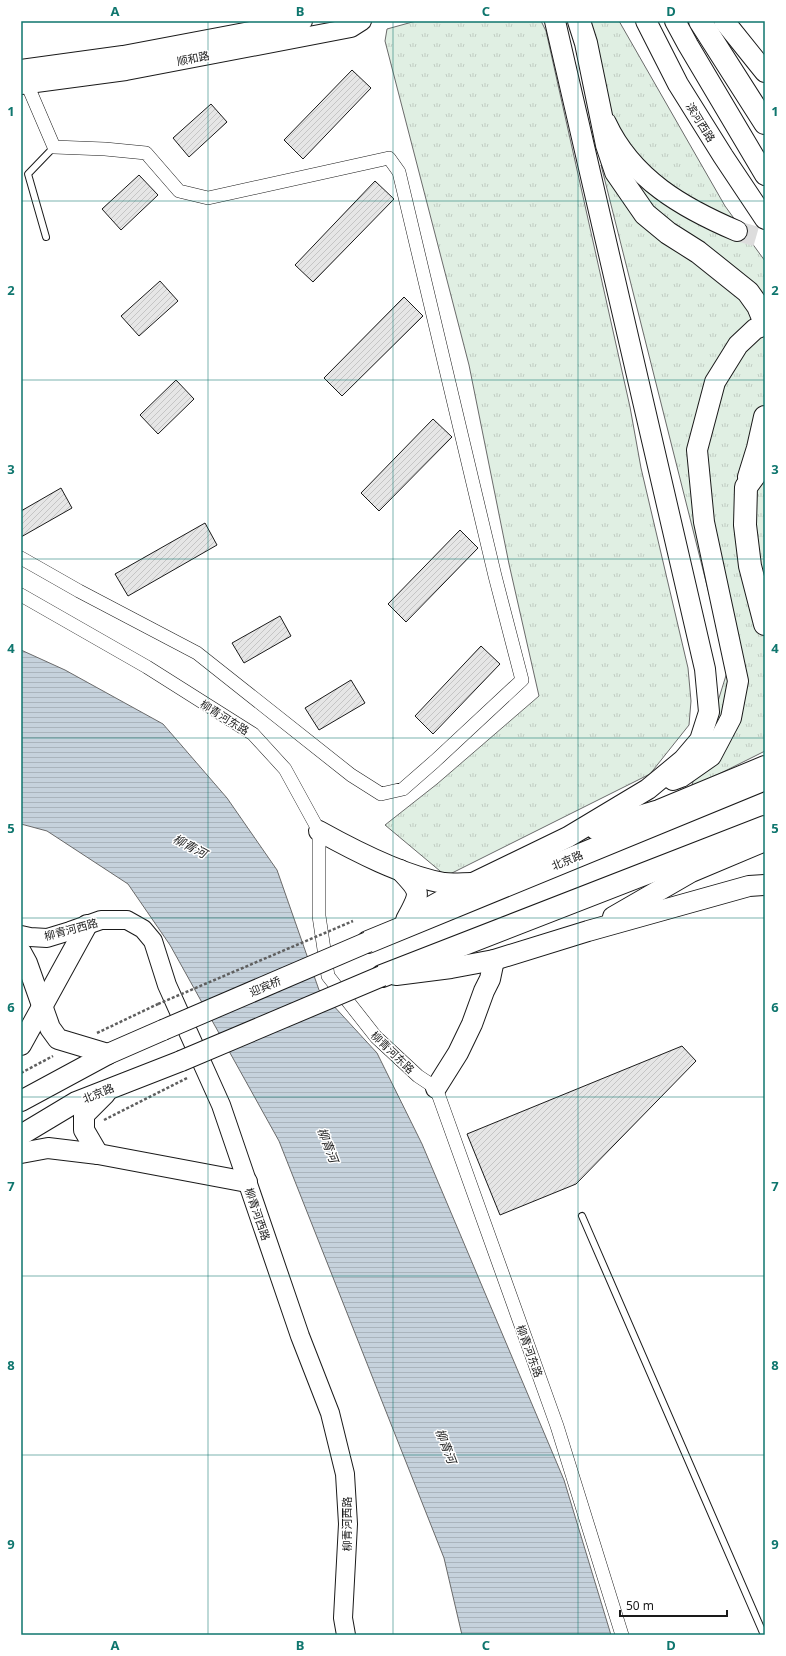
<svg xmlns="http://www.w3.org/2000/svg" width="786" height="1656" font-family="'Noto Sans','Noto Sans SC',sans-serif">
<defs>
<pattern id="grass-tufts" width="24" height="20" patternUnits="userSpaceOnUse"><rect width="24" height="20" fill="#e0efe3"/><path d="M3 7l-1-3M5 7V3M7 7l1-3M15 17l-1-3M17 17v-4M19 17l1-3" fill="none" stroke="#c0ccc2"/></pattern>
<pattern id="water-rules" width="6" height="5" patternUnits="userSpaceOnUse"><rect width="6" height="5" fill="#c6d2dc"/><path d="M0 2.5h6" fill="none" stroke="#aab4bc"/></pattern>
<pattern id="building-hatch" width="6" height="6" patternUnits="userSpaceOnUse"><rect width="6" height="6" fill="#e6e6e6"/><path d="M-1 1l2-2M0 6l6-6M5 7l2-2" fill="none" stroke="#c5c5c5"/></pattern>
</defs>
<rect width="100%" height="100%" fill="#fff"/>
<g fill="url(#grass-tufts)" stroke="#6a6a6a">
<polygon points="416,21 541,21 546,31 630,407 641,468 688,668 691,701 689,725 650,774 446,876 385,825 437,784 539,696 509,564 469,365 385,41 387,29"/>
<polygon points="587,21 619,21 725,206 765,261 765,751 691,788 728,669 601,165 620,196 629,176 632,151 614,126"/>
</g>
<polygon fill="url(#water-rules)" stroke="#6a6a6a" points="21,650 65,670 163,724 227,798 277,870 319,990 377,1053 422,1144 564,1480 611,1635 462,1635 444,1558 279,1141 170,945 128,884 47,831 21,824"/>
<g fill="url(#building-hatch)" stroke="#1a1a1a">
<polygon points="352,70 371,88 303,159 284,140"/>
<polygon points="211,104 227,122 189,157 173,138"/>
<polygon points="139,175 158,195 121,230 102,209"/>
<polygon points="375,181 394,199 313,282 295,265"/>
<polygon points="160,281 178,301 139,336 121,316"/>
<polygon points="404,297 423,316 342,396 324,378"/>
<polygon points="176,380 194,399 158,434 140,415"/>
<polygon points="433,419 452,437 379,511 361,493"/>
<polygon points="61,488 72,508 21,537 21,511"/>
<polygon points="205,523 217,545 128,596 115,574"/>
<polygon points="460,530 478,548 406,622 388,604"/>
<polygon points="280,616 291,636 244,663 232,643"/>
<polygon points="481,646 500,664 433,734 415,716"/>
<polygon points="351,680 365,703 319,730 305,708"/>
<polygon points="682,1046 696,1061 576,1184 500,1215 467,1134"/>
</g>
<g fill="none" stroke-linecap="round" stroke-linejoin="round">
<polyline stroke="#ddd" stroke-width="20" stroke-dasharray="20 10" stroke-linecap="butt" points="737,231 765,239"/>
<g stroke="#1a1a1a" stroke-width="8">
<g id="lane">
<polyline points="46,237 28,174 54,147"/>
<polyline points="582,1216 764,1635"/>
</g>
</g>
<g stroke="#1a1a1a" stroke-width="14">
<g id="street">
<polyline points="21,558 79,591 197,653 351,775 381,794 403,789 435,761 522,680 495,576 399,172 389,158 208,198 179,191 146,153 105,149 54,147 27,84"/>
<polyline points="21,595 147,667 253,734 285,769 319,831 319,916 328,976 376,1037 418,1076 436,1088 557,1426 622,1635"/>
</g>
</g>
<g stroke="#1a1a1a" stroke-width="20">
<g id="secondary">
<polyline points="21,69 123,55 303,21"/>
<polyline points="21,85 126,71 351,28 362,21"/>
<polyline points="21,935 30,937 47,938 70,931 101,920 127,920 143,929 153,941 167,985 221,1105 300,1336 330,1413 345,1474 348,1524 343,1618 346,1635"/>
</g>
</g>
<g stroke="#1a1a1a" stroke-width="22">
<g id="primary">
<polyline points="646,21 678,84 723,156 765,219"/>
<polyline points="675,21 688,45 765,175"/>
<polyline points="724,21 765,72"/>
<path d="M606,123C632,179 683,208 737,231"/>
<polyline points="673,780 681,777 711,756 731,718 738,681 704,522 697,450 715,382 738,345 755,329 765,325"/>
<polyline points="595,829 659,810 765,766"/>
<path d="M319,831C355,851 403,876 444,883C453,884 463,883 472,883"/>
<path d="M400,870C422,893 421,892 406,920"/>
<polyline points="421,912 473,883 568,837 648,789 683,760 700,740 709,712 705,669 555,21"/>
<polyline points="613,917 691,872 765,841"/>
<polyline points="21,952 27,963 50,1028 58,1039 108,1054"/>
<polyline points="396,975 451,968 494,960 588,931 749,886 765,885"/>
<polyline points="21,1045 87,925"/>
<polyline points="436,1088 458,1053 472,1024 484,991 490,979 494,960"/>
<polyline points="21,1101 108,1054 163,1030"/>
<polyline points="21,1135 76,1102 181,1061"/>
<polyline points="21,1153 48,1148 98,1154 247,1182"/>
<polyline points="98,1154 84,1130 84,1115 105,1094"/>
</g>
</g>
<g stroke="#1a1a1a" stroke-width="24">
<g id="highway">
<polyline points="579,21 586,43 607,145 616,172 645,214 668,233 698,252 748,292 758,306 765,323"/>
<polyline points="700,21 765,123"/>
<polyline points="765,461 746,487 745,525 750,566 765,624"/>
<polyline points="749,477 758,448 765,417"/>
<polyline points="368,942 765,779"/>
<polyline points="382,976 765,827"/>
</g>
</g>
<g stroke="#5f5f5f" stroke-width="2.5" stroke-dasharray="3 2" stroke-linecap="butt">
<polyline points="97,1033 158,1004"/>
<polyline points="21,1073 53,1056"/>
<polyline points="104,1120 187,1078"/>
</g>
<use href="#lane" stroke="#fff" stroke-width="6"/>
<use href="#street" stroke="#fff" stroke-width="13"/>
<use href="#secondary" stroke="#fff" stroke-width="18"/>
<use href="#primary" stroke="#fff" stroke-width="20"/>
<use href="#highway" stroke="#fff" stroke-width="22"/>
<g stroke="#1a1a1a" stroke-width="22" stroke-linecap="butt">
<g id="primary-bridge">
<polyline points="163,1030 368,942"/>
<polyline points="181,1061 382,976"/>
</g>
</g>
<polyline stroke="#5f5f5f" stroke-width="2.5" stroke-dasharray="3 2" stroke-linecap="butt" points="158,1004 353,921"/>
<use href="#primary-bridge" stroke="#fff" stroke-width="20"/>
</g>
<path fill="none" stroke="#0f766e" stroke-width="1" stroke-opacity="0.55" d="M208,21V1635M393,21V1635M578,21V1635M21,201H765M21,380H765M21,559H765M21,738H765M21,918H765M21,1097H765M21,1276H765M21,1455H765"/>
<g text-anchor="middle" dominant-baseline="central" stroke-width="3" stroke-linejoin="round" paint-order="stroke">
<g font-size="11" fill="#1a1a1a" stroke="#fff">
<text transform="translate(193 58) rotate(-11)">顺和路</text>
<text transform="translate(701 122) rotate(58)">滨河西路</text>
<text transform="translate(225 717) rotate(32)">柳青河东路</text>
<text transform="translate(567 860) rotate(-22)">北京路</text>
<text transform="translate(71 929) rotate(-15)">柳青河西路</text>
<text transform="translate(265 986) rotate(-23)">迎宾桥</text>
<text transform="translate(393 1052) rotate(44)">柳青河东路</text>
<text transform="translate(98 1093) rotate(-22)">北京路</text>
<text transform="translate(258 1214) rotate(71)">柳青河西路</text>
<text transform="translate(530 1351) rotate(70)">柳青河东路</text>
<text transform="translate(346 1524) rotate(-90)">柳青河西路</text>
</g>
<g font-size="12" font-style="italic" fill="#1a1a1a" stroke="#fff">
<text transform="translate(190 846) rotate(28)">柳青河</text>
<text transform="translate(328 1145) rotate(69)">柳青河</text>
<text transform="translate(446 1446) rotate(69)">柳青河</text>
</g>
</g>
<rect width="786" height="1656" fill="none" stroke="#ffffff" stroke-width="44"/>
<path d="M620 1610v6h107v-6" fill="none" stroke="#1a1a1a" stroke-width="2"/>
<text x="626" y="1610" font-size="12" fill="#1a1a1a" stroke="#ffffff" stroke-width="3" paint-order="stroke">50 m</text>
<rect x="22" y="22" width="742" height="1612" fill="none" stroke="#0f766e" stroke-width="1.5"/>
<g font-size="13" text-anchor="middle" font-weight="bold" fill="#0f766e">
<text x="115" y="16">A</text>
<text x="300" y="16">B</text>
<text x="486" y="16">C</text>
<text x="671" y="16">D</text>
<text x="11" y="116">1</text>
<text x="775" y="116">1</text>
<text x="11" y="295">2</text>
<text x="775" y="295">2</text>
<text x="11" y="474">3</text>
<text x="775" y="474">3</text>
<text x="11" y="653">4</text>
<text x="775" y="653">4</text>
<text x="11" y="833">5</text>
<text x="775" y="833">5</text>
<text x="11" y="1012">6</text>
<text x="775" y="1012">6</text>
<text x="11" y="1191">7</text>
<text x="775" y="1191">7</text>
<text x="11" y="1370">8</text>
<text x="775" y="1370">8</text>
<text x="11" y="1549">9</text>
<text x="775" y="1549">9</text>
<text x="115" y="1650">A</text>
<text x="300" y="1650">B</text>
<text x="486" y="1650">C</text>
<text x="671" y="1650">D</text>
</g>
</svg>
